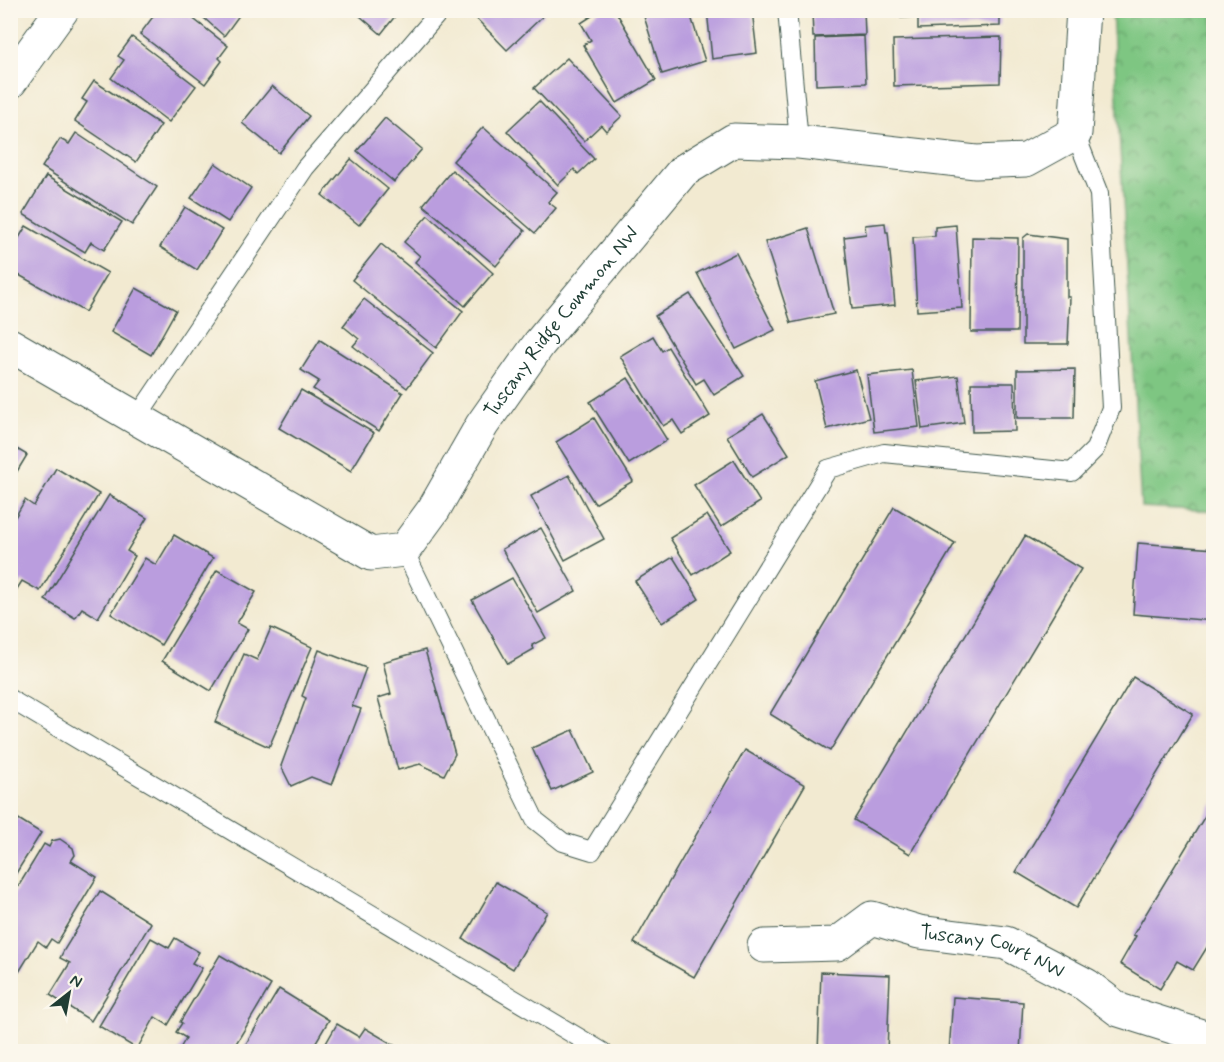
<svg xmlns="http://www.w3.org/2000/svg" width="1224" height="1062" font-family="Mynerve,sans-serif">
<defs>
<pattern id="park-crowns" width="20" height="18" patternUnits="userSpaceOnUse" patternTransform="scale(1.5)"><rect width="20" height="18" fill="#7ec682"/><path d="M2 6a3 3 0 1 1 6 0M12 15a3 3 0 1 1 6 0" fill="none" stroke="#67a26b"/></pattern>
</defs>
<rect width="100%" height="100%" fill="#fbf7ec"/>
<filter id="ink" filterUnits="userSpaceOnUse"><feTurbulence type="fractalNoise" baseFrequency=".0167" numOctaves="2"/><feDisplacementMap in="SourceGraphic" scale="12" xChannelSelector="R" yChannelSelector="G"/><feConvolveMatrix kernelMatrix="1 2 1 2 8 2 1 2 1" color-interpolation-filters="sRGB"/></filter>
<filter id="wash" filterUnits="userSpaceOnUse"><feTurbulence type="fractalNoise" baseFrequency=".008" numOctaves="4" result="noise"/><feDisplacementMap in="SourceGraphic" scale="24" xChannelSelector="R" yChannelSelector="G"/><feGaussianBlur stdDeviation="1.35" result="paint"/><feColorMatrix in="noise" values="0 0 0 0 0 0 0 0 0 0 0 0 0 0 0 0 0 1.4 0 .05"/><feComposite in="paint" operator="in"/></filter>
<g filter="url(#wash)">
<rect width="100%" height="100%" fill="#f2ead1"/>
<polygon fill="url(#park-crowns)" stroke="#4e825b" stroke-width="1.5" points="1112,11 1213,11 1213,511 1141,507"/>
<g id="blocks">
<g fill="#ba9dde">
<polygon points="158,10 182,10 228,46 219,58 222,61 205,84 140,34"/>
<polygon points="195,10 243,10 224,36"/>
<polygon points="353,10 400,10 381,34"/>
<polygon points="474,10 540,10 544,15 507,50 471,13"/>
<polygon points="601,10 615,10 656,80 617,103 583,45 591,40 581,23"/>
<polygon points="642,10 689,10 705,61 662,74"/>
<polygon points="707,10 752,10 757,53 712,59"/>
<polygon points="812,10 864,10 865,35 813,37"/>
<polygon points="901,10 1000,10 1000,26 918,29 918,17 901,18"/>
<polygon points="864,36 866,83 816,85 815,38"/>
<polygon points="132,37 196,86 169,122 111,78 124,60 118,56"/>
<polygon points="1001,37 1000,83 894,86 893,40"/>
<polygon points="567,58 622,116 606,131 601,125 584,141 534,88"/>
<polygon points="94,81 161,125 136,162 75,121 87,102 82,99"/>
<polygon points="272,86 309,116 279,153 242,123"/>
<polygon points="539,101 594,159 578,174 574,169 558,185 507,131"/>
<polygon points="385,118 422,149 394,182 357,151"/>
<polygon points="483,127 557,192 548,202 556,208 535,233 453,161"/>
<polygon points="76,133 157,187 132,225 42,167 60,139 69,144"/>
<polygon points="351,159 388,189 359,225 322,195"/>
<polygon points="215,163 251,188 228,222 191,198"/>
<polygon points="452,170 525,231 496,266 423,205"/>
<polygon points="46,176 122,222 104,250 91,242 85,252 23,214"/>
<polygon points="185,207 222,230 197,270 160,247"/>
<polygon points="428,215 493,273 465,306 415,262 420,256 404,242"/>
<polygon points="885,223 886,232 888,232 895,305 852,309 844,237 866,234 865,225"/>
<polygon points="956,225 962,308 917,311 913,237 935,236 935,227"/>
<polygon points="26,226 108,273 85,312 10,270 10,253"/>
<polygon points="808,228 834,314 791,323 765,242"/>
<polygon points="1028,234 1067,239 1067,297 1070,297 1068,344 1023,344 1023,238"/>
<polygon points="972,237 1018,238 1017,332 971,332"/>
<polygon points="381,244 463,311 436,348 352,280"/>
<polygon points="736,253 775,330 736,349 697,273"/>
<polygon points="136,288 176,310 151,355 111,332"/>
<polygon points="690,294 744,376 714,395 704,379 696,384 655,316"/>
<polygon points="364,299 433,353 407,388 353,346 359,339 343,326"/>
<polygon points="653,336 662,351 668,347 710,416 682,434 673,420 663,426 620,356"/>
<polygon points="320,340 403,393 379,431 313,389 319,381 301,370"/>
<polygon points="1075,369 1074,418 1017,418 1017,370"/>
<polygon points="856,370 869,418 827,429 815,381"/>
<polygon points="912,370 919,427 874,432 867,375"/>
<polygon points="958,376 964,423 922,429 916,381"/>
<polygon points="628,378 667,440 629,464 590,402"/>
<polygon points="971,383 1014,383 1015,431 972,432"/>
<polygon points="301,390 374,433 351,471 279,428"/>
<polygon points="763,414 789,454 752,477 727,436"/>
<polygon points="594,418 633,481 595,504 556,442"/>
<polygon points="10,445 27,455 10,483"/>
<polygon points="734,460 760,502 721,527 694,485"/>
<polygon points="56,468 99,494 40,591 22,581 10,600 10,526 25,500 34,506"/>
<polygon points="569,475 604,539 565,560 531,496"/>
<polygon points="109,495 147,518 127,551 135,556 98,618 82,608 75,618 45,600"/>
<polygon points="894,507 955,543 830,751 770,714"/>
<polygon points="707,515 730,551 693,575 670,538"/>
<polygon points="541,528 576,591 538,613 502,549"/>
<polygon points="174,535 213,558 161,645 111,614 145,558 156,565"/>
<polygon points="1025,536 1081,569 910,854 854,820"/>
<polygon points="1138,543 1214,549 1214,621 1133,614"/>
<polygon points="673,557 699,599 662,623 635,581"/>
<polygon points="217,570 256,592 237,623 248,629 211,691 162,661"/>
<polygon points="512,578 546,638 532,645 534,649 508,664 472,600"/>
<polygon points="271,628 312,647 269,747 215,722 244,654 257,660"/>
<polygon points="319,650 366,668 352,706 361,709 332,785 311,777 291,786 281,766 306,698 302,696"/>
<polygon points="425,650 455,754 444,775 420,764 398,770 378,698 391,694 383,662"/>
<polygon points="1133,677 1193,714 1076,908 1016,872"/>
<polygon points="573,730 593,772 552,791 532,748"/>
<polygon points="745,750 805,785 694,977 634,943"/>
<polygon points="1214,801 1214,936 1193,970 1177,961 1160,989 1120,964 1136,936 1133,935"/>
<polygon points="12,815 41,833 10,883 10,818"/>
<polygon points="60,839 73,848 75,855 71,861 97,877 57,943 51,939 46,947 38,941 19,972 10,967 10,900 44,844 49,847 52,841"/>
<polygon points="496,882 547,912 513,969 463,939"/>
<polygon points="100,891 151,923 91,1021 50,995 70,963 60,958 64,950"/>
<polygon points="151,938 169,948 175,938 199,952 192,963 202,968 168,1025 155,1017 137,1049 99,1026"/>
<polygon points="220,955 271,985 231,1052 178,1052 186,1038 176,1032 182,1023 180,1022"/>
<polygon points="821,972 890,975 887,1052 818,1052"/>
<polygon points="279,989 329,1020 310,1052 241,1052"/>
<polygon points="953,997 1023,1002 1020,1052 949,1052"/>
<polygon points="337,1024 359,1037 365,1028 394,1045 390,1052 321,1052"/>
</g>
</g>
</g>
<g filter="url(#ink)">
<use href="#blocks" fill-opacity="0" stroke="#3f574c" stroke-width="1.5"/>
<g fill="none" stroke-linecap="round" stroke-linejoin="round">
<g stroke="#3f574c" stroke-width="20">
<g id="service">
<polyline points="787,10 799,142"/>
<polyline points="136,419 305,168 441,10"/>
<polyline points="404,550 535,820 563,842 592,851 828,469 884,453 1072,472 1095,449 1111,408 1099,194 1075,133"/>
<polyline points="10,699 603,1052"/>
</g>
</g>
<g stroke="#3f574c" stroke-width="35">
<g id="minor">
<polyline points="10,82 62,10"/>
<path id="s1" d="M10,345L371,554L404,550L434,509L482,425L539,344L683,171L734,140L799,142L976,162L1026,160L1075,133L1083,10"/>
<path id="s2" d="M764,946L837,944L872,918L919,932L1006,943L1086,985L1119,1010L1214,1040"/>
</g>
</g>
<use href="#service" stroke="#fff" stroke-width="18"/>
<use href="#minor" stroke="#fff" stroke-width="33"/>
</g>
</g>
<g text-anchor="middle" dominant-baseline="central" stroke-width="4.5" stroke-linejoin="round" paint-order="stroke">
<g font-size="20" fill="#1f3d34" stroke="#fbf7ec">
<text stroke="none"><textPath href="#s1" startOffset="728">Tuscany Ridge Common NW</textPath></text>
<text stroke="none"><textPath href="#s2" startOffset="242">Tuscany Court NW</textPath></text>
</g>
</g>
<rect width="1224" height="1062" fill="none" stroke="#fbf7ec" stroke-width="36"/>
<g transform="translate(69 993) rotate(31)" stroke="#fbf7ec" stroke-width="4.5" paint-order="stroke">
<path d="M0-4.5L10 22L0 15L-10 22Z" fill="#1f3d34"/>
<text y="-9" font-size="16" font-weight="bold" text-anchor="middle" fill="#1f3d34">N</text>
</g>
</svg>
